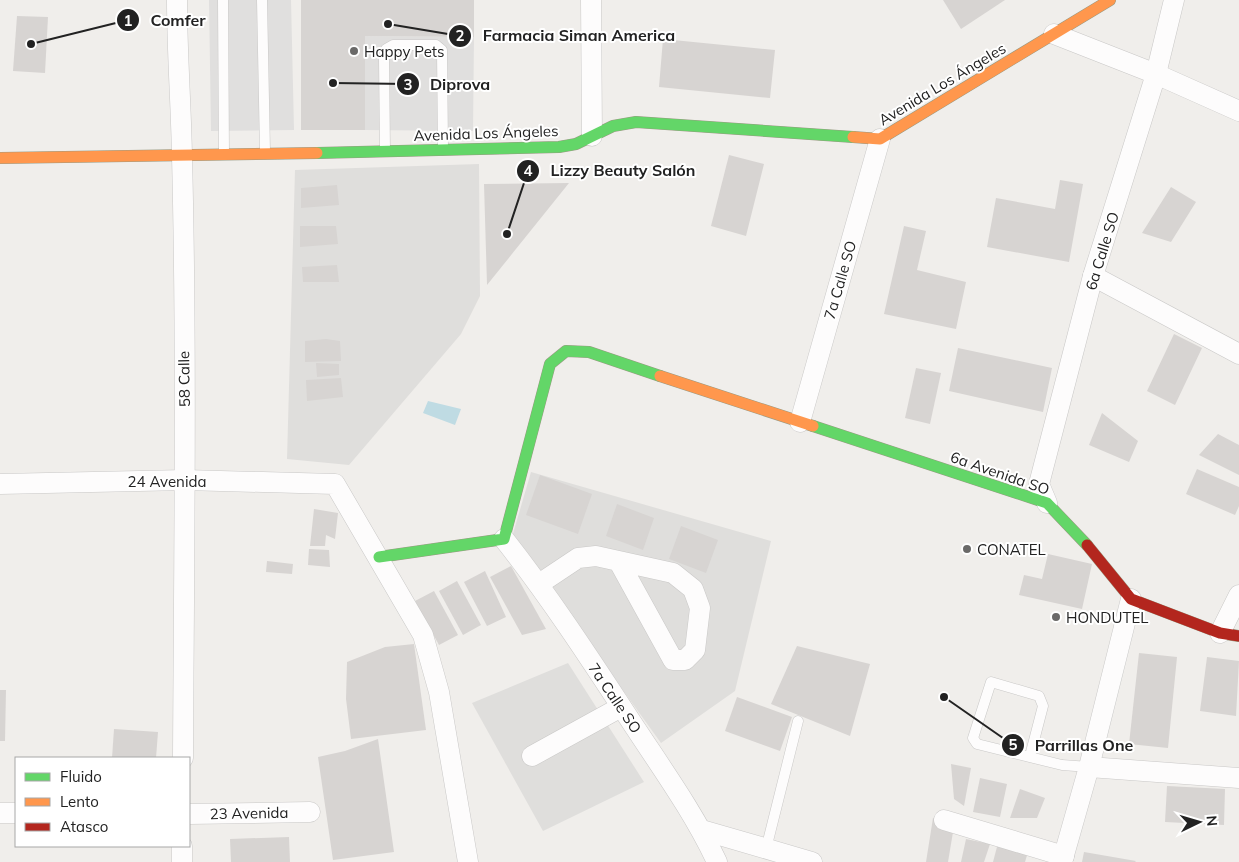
<svg xmlns="http://www.w3.org/2000/svg" width="1239" height="862" font-family="Mulish,sans-serif">
<rect width="100%" height="100%" fill="#f0eeeb"/>
<g fill="#dfdedc">
<polygon points="479,164 480,296 461,334 349,465 287,459 295,170"/>
<polygon points="531,472 771,541 735,691 661,743 512,537"/>
<polygon points="568,663 644,782 543,831 472,703"/>
</g>
<g fill="#e0dfde">
<polygon points="209,0 291,0 294,130 211,131"/>
<polygon points="365,36 474,37 473,131 365,130"/>
</g>
<polygon fill="#bfdbe3" points="428,401 461,409 455,425 423,413"/>
<g fill="#d7d4d2">
<polygon points="301,0 474,0 474,37 365,36 365,130 301,130"/>
<polygon points="943,0 1005,0 961,29"/>
<polygon points="17,16 48,17 45,73 13,71"/>
<polygon points="663,39 775,50 770,98 659,87"/>
<polygon points="729,155 764,164 746,236 711,226"/>
<polygon points="1060,180 1083,184 1069,262 987,247 996,198 1055,209"/>
<polygon points="569,183 487,285 484,184"/>
<polygon points="337,185 339,205 301,208 301,188"/>
<polygon points="1171,187 1196,202 1171,242 1142,233"/>
<polygon points="300,226 336,226 338,244 300,247"/>
<polygon points="904,226 926,231 917,270 966,282 956,329 884,314"/>
<polygon points="337,265 339,282 303,282 302,267"/>
<polygon points="1174,334 1202,348 1175,405 1147,391"/>
<polygon points="326,339 340,341 341,361 305,362 305,341"/>
<polygon points="958,348 1052,368 1043,412 949,391"/>
<polygon points="316,363 339,364 339,375 317,377"/>
<polygon points="916,368 941,373 930,424 905,418"/>
<polygon points="341,378 343,397 307,401 306,380"/>
<polygon points="1102,413 1138,441 1129,462 1089,445"/>
<polygon points="1218,434 1239,445 1239,475 1199,455"/>
<polygon points="1197,469 1239,487 1239,506 1235,515 1186,494"/>
<polygon points="540,475 592,494 578,534 526,515"/>
<polygon points="617,504 654,518 643,550 606,536"/>
<polygon points="314,509 338,513 335,539 326,535 325,546 310,546"/>
<polygon points="681,526 718,540 706,573 669,559"/>
<polygon points="309,549 329,550 330,567 308,565"/>
<polygon points="1048,554 1092,564 1082,609 1019,595 1024,575 1042,579"/>
<polygon points="267,561 293,564 292,574 266,572"/>
<polygon points="511,566 546,629 522,635 490,577"/>
<polygon points="485,571 506,617 487,626 464,582"/>
<polygon points="457,581 481,625 463,635 439,591"/>
<polygon points="434,591 458,635 439,645 415,601"/>
<polygon points="414,644 426,730 351,739 346,699 347,662 385,647"/>
<polygon points="797,646 870,664 850,736 771,704"/>
<polygon points="1139,653 1177,657 1168,748 1129,744"/>
<polygon points="1207,657 1239,661 1236,716 1200,711"/>
<polygon points="0,690 6,690 5,741 0,741"/>
<polygon points="737,697 792,717 780,751 725,731"/>
<polygon points="114,729 158,732 156,758 112,758"/>
<polygon points="378,739 394,852 333,860 318,757 345,751"/>
<polygon points="951,764 971,768 964,806 954,799"/>
<polygon points="980,778 1007,784 1000,817 973,812"/>
<polygon points="1167,786 1225,789 1224,825 1165,822"/>
<polygon points="1020,789 1045,798 1037,818 1010,818"/>
<polygon points="933,818 953,832 948,862 926,862"/>
<polygon points="289,837 290,862 231,862 230,839"/>
<polygon points="966,839 990,844 984,862 961,862"/>
<polygon points="998,843 1028,852 1025,862 993,862"/>
<polygon points="1084,852 1136,861 1135,862 1082,862"/>
</g>
<g fill="none" stroke-linecap="round" stroke-linejoin="round">
<g stroke="#c9c8c7" stroke-width="11">
<g id="lane">
<polyline points="223,0 224,154"/>
<polyline points="262,0 265,151"/>
<polyline points="385,151 384,58 386,49 393,45 436,45 442,50 443,150"/>
<polyline points="1030,756 1043,706 1039,696 991,682 973,738 977,744 1062,765 1089,767"/>
<polyline points="766,849 798,721"/>
</g>
</g>
<g stroke="#c9c8c7" stroke-width="21">
<g id="street">
<path d="M177,0C177,52 181,104 182,156C187,357 184,558 183,758"/>
<polyline points="591,0 592,136"/>
<polyline points="1054,34 1156,74 1239,111"/>
<polyline points="1093,276 1239,354"/>
<polyline points="800,422 880,139"/>
<polyline points="0,484 185,480 335,484 423,635 439,692 468,862"/>
<polyline points="1047,503 1039,484 1093,276 1156,74 1174,0"/>
<path d="M504,539C552,600 594,665 636,729C665,773 695,815 717,862"/>
<polyline points="539,584 578,558 596,556 673,573 693,589 700,608 695,650 685,660 673,660 619,562"/>
<polyline points="1220,633 1239,595"/>
<polyline points="532,756 621,707"/>
<polyline points="1089,767 1239,778"/>
<polyline points="0,813 16,813"/>
<polyline points="189,814 310,812"/>
<polyline points="944,820 1064,856"/>
<polyline points="702,830 812,862"/>
<polyline points="182,862 182,846"/>
<polyline points="1062,862 1089,767 1131,599"/>
</g>
</g>
<g stroke="#999a82" stroke-width="12">
<g id="fast">
<polyline points="317,153 559,147 576,144 613,126 636,122 853,137"/>
<polyline points="813,426 1047,503 1087,545"/>
<polyline points="379,557 504,539 550,364 566,351 589,352 660,376"/>
</g>
</g>
<g stroke="#999a82" stroke-width="12">
<g id="slow">
<polyline points="853,137 880,139 1110,0"/>
<polyline points="0,158 317,153"/>
<polyline points="660,376 813,426"/>
</g>
</g>
<g stroke="#999a82" stroke-width="12">
<polyline id="jam" points="1087,545 1131,599 1220,633 1239,636"/>
</g>
<use href="#lane" stroke="#fdfcfc" stroke-width="10"/>
<use href="#street" stroke="#fdfcfc" stroke-width="20"/>
<use href="#fast" stroke="#63d668" stroke-width="11"/>
<use href="#slow" stroke="#ff974d" stroke-width="11"/>
<use href="#jam" stroke="#b3261e" stroke-width="11"/>
</g>
<g fill="#6a6968" stroke="#fff" stroke-width="2">
<circle cx="354" cy="51" r="5"/>
<circle cx="967" cy="549" r="5"/>
<circle cx="1056" cy="617" r="5"/>
</g>
<g text-anchor="middle" dominant-baseline="central" stroke-width="4" stroke-linejoin="round" paint-order="stroke">
<g font-size="15" fill="#222" stroke="#fff" text-anchor="start">
<text x="364" y="51">Happy Pets</text>
<text x="977" y="549">CONATEL</text>
<text x="1066" y="617">HONDUTEL</text>
</g>
<g font-size="15" fill="#222" stroke="#fff">
<text transform="translate(942 84) rotate(-31)">Avenida Los Ángeles</text>
<text transform="translate(486 133) rotate(-2)">Avenida Los Ángeles</text>
<text transform="translate(1102 251) rotate(-73)">6a Calle SO</text>
<text transform="translate(840 280) rotate(-74)">7a Calle SO</text>
<text transform="translate(184 379) rotate(-91)">58 Calle</text>
<text transform="translate(1000 473) rotate(19)">6a Avenida SO</text>
<text x="167" y="481">24 Avenida</text>
<text transform="translate(615 698) rotate(56)">7a Calle SO</text>
<text transform="translate(249 813) rotate(-1)">23 Avenida</text>
</g>
</g>
<path fill="none" stroke="#222" stroke-width="2" d="M31 44L128 20M388 24L460 36M333 83L408 84M507 234L528 171M944 697L1013 745"/>
<g fill="#222" stroke="#fff" stroke-width="2">
<circle cx="31" cy="44" r="5"/>
<circle cx="388" cy="24" r="5"/>
<circle cx="333" cy="83" r="5"/>
<circle cx="507" cy="234" r="5"/>
<circle cx="944" cy="697" r="5"/>
<circle cx="128" cy="20" r="12"/>
<circle cx="460" cy="36" r="12"/>
<circle cx="408" cy="84" r="12"/>
<circle cx="528" cy="171" r="12"/>
<circle cx="1013" cy="745" r="12"/>
</g>
<g font-size="15" text-anchor="middle" font-weight="bold" fill="#fff">
<text x="128" y="26">1</text>
<text x="460" y="41">2</text>
<text x="408" y="90">3</text>
<text x="528" y="176">4</text>
<text x="1013" y="750">5</text>
</g>
<g font-size="16" text-anchor="middle" font-weight="bold" fill="#222" stroke="#fff" stroke-width="4" stroke-linejoin="round" paint-order="stroke">
<text x="178" y="26">Comfer</text>
<text x="579" y="41">Farmacia Siman America</text>
<text x="460" y="90">Diprova</text>
<text x="623" y="176">Lizzy Beauty Salón</text>
<text x="1084" y="751">Parrillas One</text>
</g>
<rect x="15" y="757" width="175" height="90" fill="#ffffff" stroke="#a7a7a7"/>
<rect x="25" y="773" width="25" height="8" fill="#63d668" stroke="#a7a7a7"/>
<text x="60" y="782" font-size="15" fill="#222222">Fluido</text>
<rect x="25" y="798" width="25" height="8" fill="#ff974d" stroke="#a7a7a7"/>
<text x="60" y="807" font-size="15" fill="#222222">Lento</text>
<rect x="25" y="823" width="25" height="8" fill="#b3261e" stroke="#a7a7a7"/>
<text x="60" y="832" font-size="15" fill="#222222">Atasco</text>
<g transform="translate(1199 822) rotate(85)" stroke="#ffffff" stroke-width="4" paint-order="stroke">
<path d="M0-4L9 19L0 12L-9 19Z" fill="#222222"/>
<text y="-8" font-size="14" font-weight="bold" text-anchor="middle" fill="#222222">N</text>
</g>
</svg>
